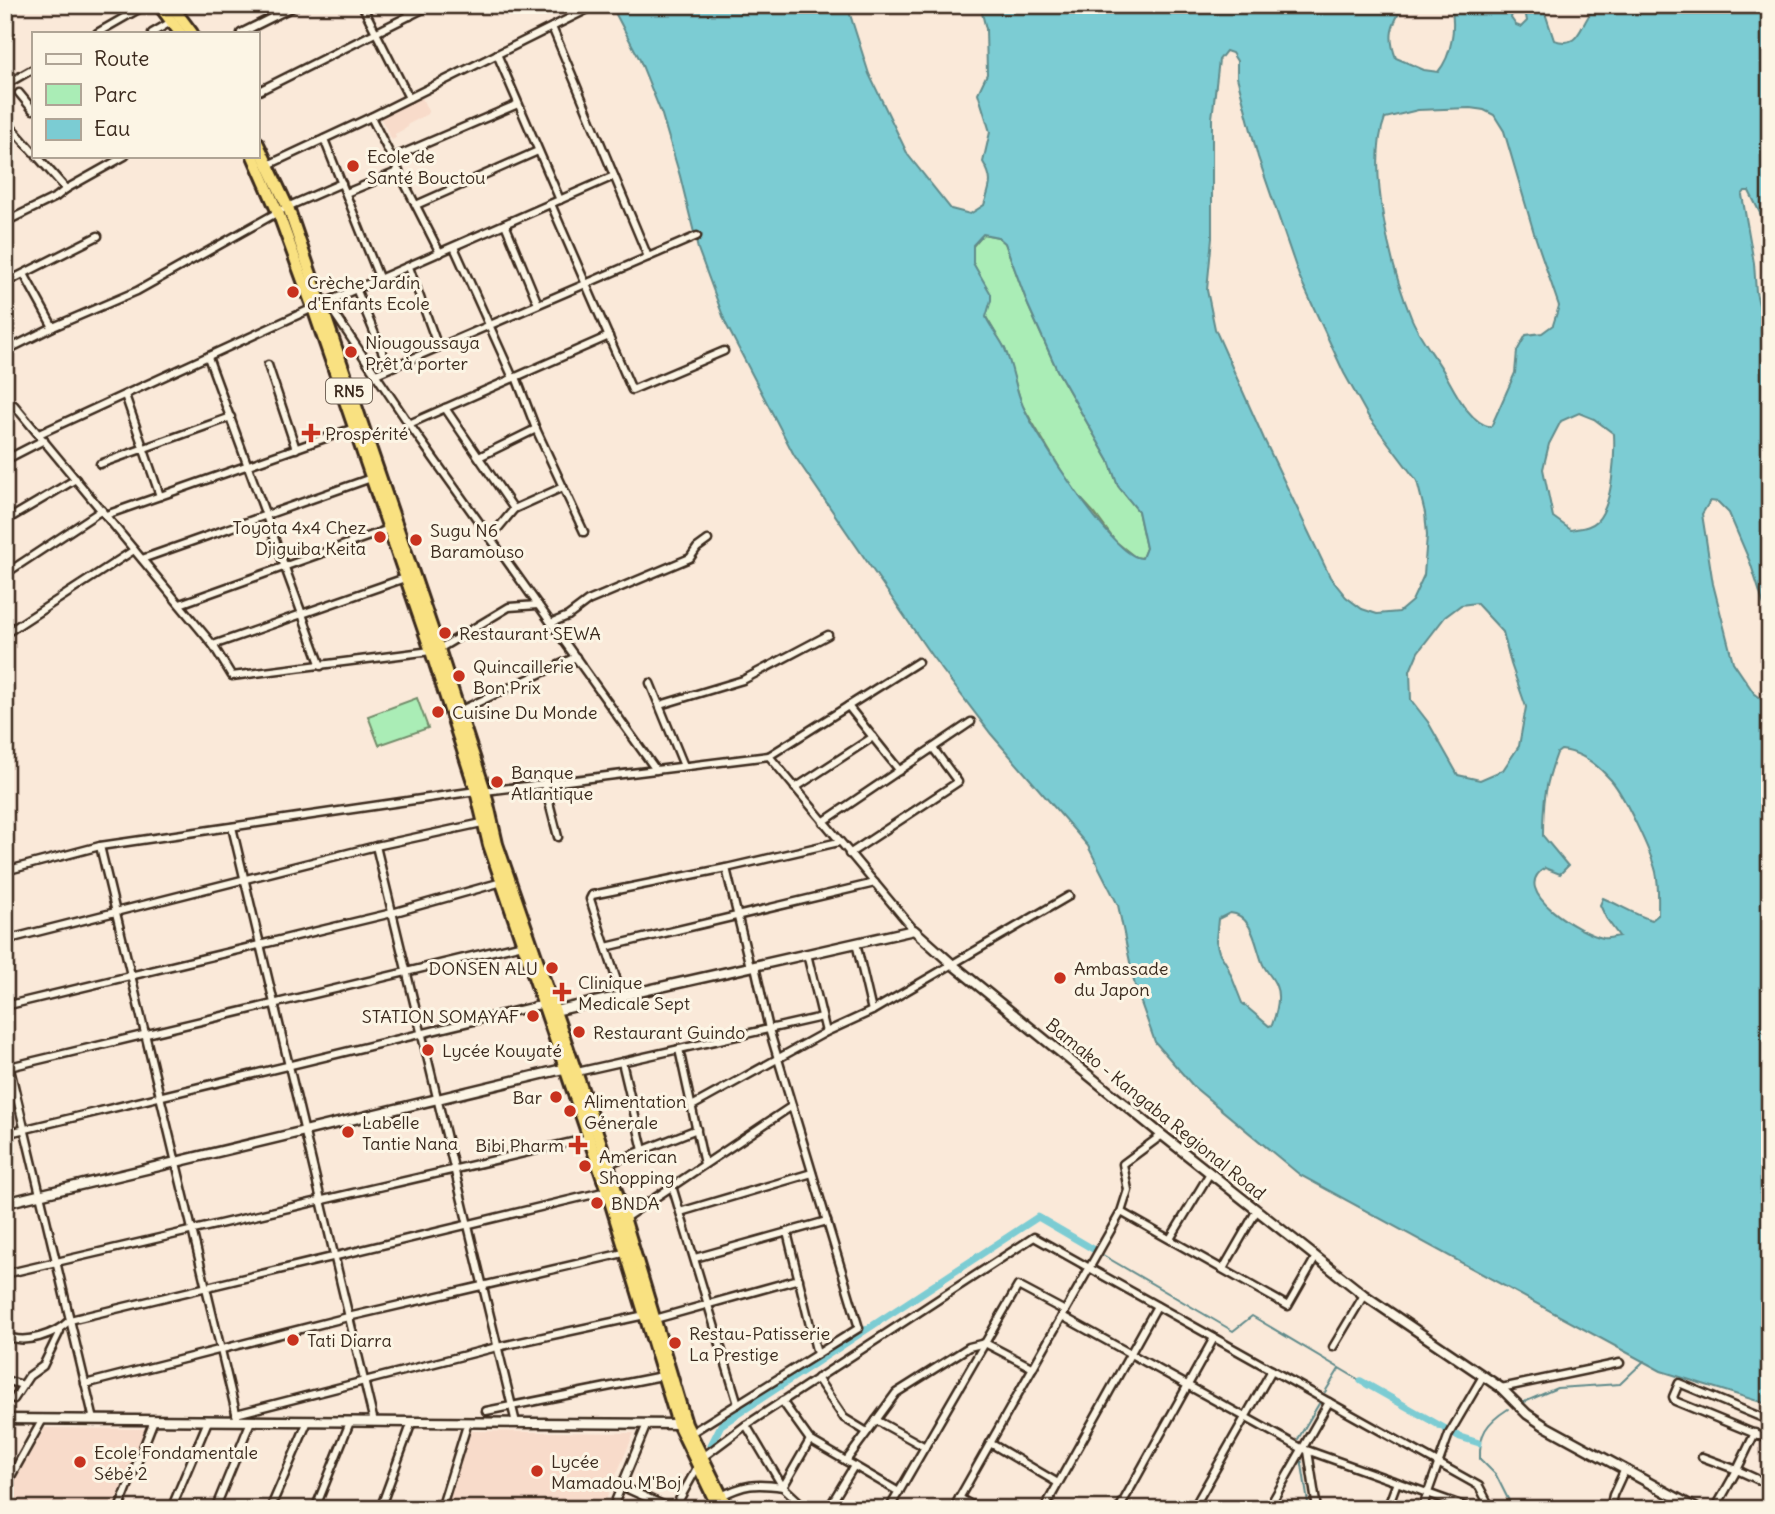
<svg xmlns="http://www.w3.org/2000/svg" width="1775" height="1514" font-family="Delius,sans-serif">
<rect width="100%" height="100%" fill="#fae9d9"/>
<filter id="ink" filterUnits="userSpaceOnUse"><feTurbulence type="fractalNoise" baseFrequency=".0143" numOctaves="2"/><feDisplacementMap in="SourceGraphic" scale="14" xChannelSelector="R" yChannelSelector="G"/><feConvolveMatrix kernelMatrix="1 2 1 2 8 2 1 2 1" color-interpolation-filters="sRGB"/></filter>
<g filter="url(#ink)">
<g fill="#f8dbca">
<polygon points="420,94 429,113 407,125 408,127 395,134 396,138 392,140 379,115"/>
<polygon points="45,1428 148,1429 116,1509 5,1509 5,1496"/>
<polygon points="469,1431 634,1433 602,1509 446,1509"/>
</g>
<g fill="#aaedb6" stroke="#728c6a" stroke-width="2">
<polygon points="983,234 998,237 1005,243 1028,305 1057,370 1109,461 1118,486 1138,511 1146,548 1142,558 1135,557 1115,541 1095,514 1073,490 1022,405 1005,349 986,317 979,276 973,263 973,246"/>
<polygon points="417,698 428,728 379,745 368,716"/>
</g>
<path fill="#7bccd3" stroke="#618b8b" stroke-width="2" fill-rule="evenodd" d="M611,5H847L869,74L908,155L951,209L970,214L984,205C990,186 994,180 983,162L990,132L978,93L987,74L986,29L980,5H1403C1392,26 1387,35 1396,58L1424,70L1438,72C1452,55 1456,27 1451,5H1514L1511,18L1516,25L1521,27L1527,21L1525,10L1530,5H1540L1544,10L1554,40C1579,49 1579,28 1592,11H1607L1612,5H1770V233L1749,191H1745L1742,195L1754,263L1756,292L1770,353V624L1750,562L1729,513L1718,502L1710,501L1702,514L1713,584L1733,662L1754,693L1763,700L1770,699V1405L1661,1371L1300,1175L1194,1087L1155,1042L1135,986L1118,905L1088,846L991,734L931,655L794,455L726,324L698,249L680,176L662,115L639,58ZM1226,51L1232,53L1237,61V77L1258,157L1299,276L1344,373L1368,416L1417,481L1425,513L1427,535L1424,575L1412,601L1399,612L1377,614L1362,609L1346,597L1330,577L1264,439L1215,329L1207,290L1212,238V118L1219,60ZM1470,108L1484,110L1494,115L1504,131L1534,233L1559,306L1553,325L1542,333L1526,335L1517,351L1515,373L1491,427C1469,423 1455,391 1444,372C1434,355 1418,335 1411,317C1391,268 1366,168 1385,118L1418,110ZM983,234L998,237L1005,243L1028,305L1057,370L1109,461L1118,486L1138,511L1146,548L1142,558C1115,560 1035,433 1023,406C1015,388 1013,367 1005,349C1000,338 991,328 986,317L991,300V294L973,263V245ZM1579,413L1594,419L1614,434C1615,456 1613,504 1597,521C1590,528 1580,528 1571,530L1553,517L1543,469L1549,444L1561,421ZM1476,603L1503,632L1511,664L1526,707L1519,746L1503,770L1480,780L1458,775L1428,722L1411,700L1410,671L1418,652L1445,617L1461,605ZM1561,750C1581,752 1597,764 1611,780C1624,795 1651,852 1656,872C1659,885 1658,902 1658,915L1652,920C1635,915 1620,905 1603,898L1600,905L1606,918L1619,936C1614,937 1609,939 1603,938C1582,934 1507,891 1545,868L1560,874L1568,866L1543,836C1543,802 1545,785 1557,753ZM1230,913C1252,914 1256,946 1262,962C1265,971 1273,977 1276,986C1281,997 1276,1014 1272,1025L1269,1026L1242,1003L1227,965L1219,952L1216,941L1218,919Z"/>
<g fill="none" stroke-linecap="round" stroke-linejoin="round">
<g stroke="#618b8b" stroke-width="2">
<polyline points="1101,1254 1233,1331 1252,1316 1361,1381"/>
<polyline points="1325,1392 1339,1369"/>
<polyline points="1522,1403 1557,1388 1620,1384 1644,1361"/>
<path d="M1508,1409C1486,1423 1479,1434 1480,1459L1496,1475L1513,1509"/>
<polyline points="1298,1439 1320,1402"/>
<polyline points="1301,1458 1309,1509"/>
</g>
<g stroke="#7bccd3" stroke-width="7">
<polyline points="1361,1381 1460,1437 1479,1443"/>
<polyline points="711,1445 721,1425 1038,1217 1093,1249"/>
</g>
<g stroke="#3b2a1e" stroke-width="11">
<g id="minor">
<polyline points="362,5 409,98"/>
<polyline points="405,5 410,16"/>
<polyline points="552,27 648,257"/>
<polyline points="97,33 146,5"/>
<polyline points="152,33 171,22"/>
<polyline points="241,33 297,5"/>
<polyline points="497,54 560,200"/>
<polyline points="5,85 33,69"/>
<polyline points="257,92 431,5"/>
<polyline points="19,93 33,110"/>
<polyline points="371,117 440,253"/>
<polyline points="5,120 33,152"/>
<polyline points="324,139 380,280"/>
<polyline points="37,156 66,189"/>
<polyline points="392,158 518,104"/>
<polyline points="268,165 371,117 596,5"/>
<polyline points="346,193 399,171"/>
<polyline points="551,204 632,390 724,351"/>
<polyline points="416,205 538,151"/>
<polyline points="5,222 56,197 66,189 125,156"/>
<polyline points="505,224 538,304"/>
<polyline points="454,247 513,378"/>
<polyline points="409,267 438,347"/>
<polyline points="24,274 53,327"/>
<polyline points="5,283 98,236"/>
<polyline points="357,291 389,368"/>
<polyline points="328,304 409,424 656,770"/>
<polyline points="5,351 53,327 137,291 287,207 342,183"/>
<polyline points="208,357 321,666"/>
<polyline points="268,365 296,449"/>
<polyline points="376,374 697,236"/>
<polyline points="516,377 536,429 584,532"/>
<polyline points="125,395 160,496"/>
<polyline points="5,404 14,405 213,645 232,676 431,651"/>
<polyline points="445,408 514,509"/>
<polyline points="409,424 609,336"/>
<polyline points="39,434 313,308 614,176"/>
<polyline points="479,457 536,429"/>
<polyline points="5,460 44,440"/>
<polyline points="100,464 231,417"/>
<polyline points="106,515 354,428"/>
<polyline points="5,521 76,479"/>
<polyline points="490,538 514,509 563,487"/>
<polyline points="142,559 374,477"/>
<polyline points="5,574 102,510"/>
<polyline points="180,604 389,529"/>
<polyline points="551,623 568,616 588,601 690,558 697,548 708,540"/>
<polyline points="5,634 134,550"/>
<polyline points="213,645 405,578"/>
<polyline points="439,649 509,607 538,605"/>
<polyline points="650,683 684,766"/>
<polyline points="660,705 743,680 828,635"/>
<polyline points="848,706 900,771"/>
<polyline points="459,711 576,657"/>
<polyline points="769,756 918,662"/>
<polyline points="544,783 558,837"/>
<polyline points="795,788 873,737"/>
<polyline points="485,791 769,756 914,930"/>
<polyline points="823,822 971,722"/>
<polyline points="232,827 374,1422"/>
<polyline points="100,846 238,1421"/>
<polyline points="376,846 516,1423"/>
<polyline points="849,854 958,782 933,748"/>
<polyline points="726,868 750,967"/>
<polyline points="5,871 100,846 476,791"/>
<polyline points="5,940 376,846 482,823"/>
<polyline points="856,943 872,1011"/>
<polyline points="606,947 875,883"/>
<polyline points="807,954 826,1032"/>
<polyline points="622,996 590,899 592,895 726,868 839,842"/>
<polyline points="5,1006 392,913 502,882"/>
<polyline points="5,1048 94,1420"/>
<polyline points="679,1049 704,1164"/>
<polyline points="622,1062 643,1150"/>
<polyline points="5,1068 523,944"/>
<polyline points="577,1072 822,1017"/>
<polyline points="692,1106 826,1032 872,1011 1069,896"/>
<polyline points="5,1134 544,1004"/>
<polyline points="608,1164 697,1129"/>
<polyline points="672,1186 738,1404"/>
<polyline points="680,1212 812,1173"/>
<polyline points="1121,1212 1288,1306 1316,1257"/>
<polyline points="625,1218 792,1106"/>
<polyline points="787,1232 817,1354"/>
<polyline points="1170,1239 1210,1173"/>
<polyline points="695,1258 827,1221"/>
<polyline points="1223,1269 1257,1210"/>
<polyline points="5,1274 589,1138"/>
<polyline points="1062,1316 1301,1448 1472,1509"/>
<polyline points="655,1319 799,1279"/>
<path d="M5,1335C24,1346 56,1334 70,1320L607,1191"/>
<polyline points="1333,1347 1364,1295"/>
<polyline points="817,1378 844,1418 867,1432"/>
<polyline points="5,1380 23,1385"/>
<polyline points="85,1384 348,1317 628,1252"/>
<polyline points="1501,1388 1620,1363"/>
<polyline points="14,1399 29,1376 43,1366 60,1331"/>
<polyline points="782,1401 810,1440 899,1492"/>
<polyline points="486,1411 662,1376"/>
<polyline points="236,1414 497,1347 645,1315"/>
<polyline points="876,1420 925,1447"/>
<polyline points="1770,1421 1679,1383 1673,1397 1675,1401 1770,1440"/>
<polyline points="746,1425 783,1487 807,1509"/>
<polyline points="691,1433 859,1328 769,1029 755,966"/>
<polyline points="990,1443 1058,1483"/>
<polyline points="1308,1451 1317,1509"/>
<polyline points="703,1457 746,1425 1034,1237 1479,1486 1491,1509"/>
<polyline points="1702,1457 1737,1470 1755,1433"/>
<polyline points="846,1461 896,1393 969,1347 985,1343 1033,1368"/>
<polyline points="621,1486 672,1509"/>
<polyline points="5,1487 43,1419"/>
<path d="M719,1497C745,1484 755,1483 783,1487L810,1440"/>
<polyline points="959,1498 979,1509"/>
<polyline points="119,1509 154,1420"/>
<polyline points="171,1509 208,1421"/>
<polyline points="215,1509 251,1421"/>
<polyline points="270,1509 308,1421"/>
<polyline points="315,1509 350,1422"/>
<polyline points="380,1509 412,1422"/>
<polyline points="441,1509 468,1422"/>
<polyline points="612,1509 647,1424"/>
<polyline points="674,1509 698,1466"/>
<polyline points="828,1509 854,1466"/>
<polyline points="889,1509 1018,1286 1065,1311"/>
<polyline points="953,1509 1121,1212 1128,1190 1123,1164 1162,1135"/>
<polyline points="1044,1509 1157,1306"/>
<polyline points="1119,1509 1214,1338"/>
<polyline points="1193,1509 1272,1370"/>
<polyline points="1268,1509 1329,1402"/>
<polyline points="1387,1509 1397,1482"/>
<polyline points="1422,1509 1449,1434 1483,1376"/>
<polyline points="1474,1509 1487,1502"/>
<polyline points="1610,1509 1613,1495 1624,1471"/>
<polyline points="1715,1509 1737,1470 1770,1485"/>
</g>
</g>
<g stroke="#3b2a1e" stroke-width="13">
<g id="tertiary">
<polyline points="550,1012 914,930 952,964 1162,1135 1364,1295 1501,1388 1527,1414 1545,1426 1697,1509"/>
<polyline points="5,1203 571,1067"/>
<polyline points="5,1419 681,1424"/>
</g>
</g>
<g stroke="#3b2a1e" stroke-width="16">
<g id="trunk">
<polyline points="159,5 180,33"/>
<polyline points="171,5 192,33"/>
<polyline points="257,142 289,210 439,649 485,791 497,844 608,1164 686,1424 728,1509"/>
<polyline points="253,156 279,215 313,308 431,651 476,791 489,845 607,1191 678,1424 719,1509"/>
</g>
</g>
<use href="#minor" stroke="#fcf5e5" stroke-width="6"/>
<use href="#tertiary" stroke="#fcf5e5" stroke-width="8"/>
<use href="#trunk" stroke="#f9e181" stroke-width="10"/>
</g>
</g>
<g fill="#c8321e" stroke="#fcf5e5" stroke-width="2.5">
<circle cx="353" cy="166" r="7"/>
<circle cx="293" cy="292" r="7"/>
<circle cx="351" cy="352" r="7"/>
<path d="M307.5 422.5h7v7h7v7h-7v7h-7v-7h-7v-7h7z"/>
<circle cx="380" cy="537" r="7"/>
<circle cx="416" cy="540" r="7"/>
<circle cx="445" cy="633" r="7"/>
<circle cx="459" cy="676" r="7"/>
<circle cx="438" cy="712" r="7"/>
<circle cx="497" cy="782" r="7"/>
<circle cx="552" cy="968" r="7"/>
<circle cx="1060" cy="978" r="7"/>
<path d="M558.5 981.5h7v7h7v7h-7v7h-7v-7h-7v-7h7z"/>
<circle cx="533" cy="1016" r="7"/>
<circle cx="579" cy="1032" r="7"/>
<circle cx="428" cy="1050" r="7"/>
<circle cx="556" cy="1097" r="7"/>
<circle cx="570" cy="1111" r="7"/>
<circle cx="348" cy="1132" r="7"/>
<path d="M574.5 1134.5h7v7h7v7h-7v7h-7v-7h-7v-7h7z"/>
<circle cx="585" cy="1166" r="7"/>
<circle cx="597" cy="1203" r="7"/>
<circle cx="293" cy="1340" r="7"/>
<circle cx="675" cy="1343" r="7"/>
<circle cx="80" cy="1462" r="7"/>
<circle cx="537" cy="1471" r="7"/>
</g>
<g text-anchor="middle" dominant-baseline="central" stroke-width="6" stroke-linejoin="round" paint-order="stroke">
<rect fill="#fcf5e5" stroke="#75675a" stroke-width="2" x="326" y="378.5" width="46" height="25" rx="5"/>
<g font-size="16" font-weight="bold" fill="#3b2a1e">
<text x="349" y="391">RN5</text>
</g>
<g font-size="18" fill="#3b2a1e" stroke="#fcf5e5" text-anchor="start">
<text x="367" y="156">Ecole de<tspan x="367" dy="21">Santé Bouctou</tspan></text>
<text x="307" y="282">Crèche Jardin<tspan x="307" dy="21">d'Enfants Ecole</tspan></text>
<text x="365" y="342">Niougoussaya<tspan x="365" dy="21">Prêt à porter</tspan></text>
<text x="325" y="433">Prospérité</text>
<text x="366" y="527" text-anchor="end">Toyota 4x4 Chez<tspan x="366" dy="21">Djiguiba Keita</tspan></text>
<text x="430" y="530">Sugu N6<tspan x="430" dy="21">Baramouso</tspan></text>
<text x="459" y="633">Restaurant SEWA</text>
<text x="473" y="666">Quincaillerie<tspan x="473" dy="21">Bon Prix</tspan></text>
<text x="452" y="712">Cuisine Du Monde</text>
<text x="511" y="772">Banque<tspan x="511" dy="21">Atlantique</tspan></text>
<text x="538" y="968" text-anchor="end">DONSEN ALU</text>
<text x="1074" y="968">Ambassade<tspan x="1074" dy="21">du Japon</tspan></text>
<text x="578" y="982">Clinique<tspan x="578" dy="21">Medicale Sept</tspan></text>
<text x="519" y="1016" text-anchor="end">STATION SOMAYAF</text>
<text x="593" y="1032">Restaurant Guindo</text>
<text x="442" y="1050">Lycée Kouyaté</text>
<text x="542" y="1097" text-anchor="end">Bar</text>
<text x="584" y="1101">Alimentation<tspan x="584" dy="21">Génerale</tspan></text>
<text x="362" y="1122">Labelle<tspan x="362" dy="21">Tantie Nana</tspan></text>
<text x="564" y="1145" text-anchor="end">Bibi Pharm</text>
<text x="599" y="1156">American<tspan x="599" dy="21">Shopping</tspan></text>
<text x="611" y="1203">BNDA</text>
<text x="689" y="1333">Restau-Patisserie<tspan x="689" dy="21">La Prestige</tspan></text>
<text x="307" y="1340">Tati Diarra</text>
<text x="94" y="1452">Ecole Fondamentale<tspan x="94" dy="21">Sébé 2</tspan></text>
<text x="551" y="1461">Lycée<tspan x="551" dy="21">Mamadou M'Boj</tspan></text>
</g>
<g font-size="18" fill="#3b2a1e" stroke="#fcf5e5">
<text transform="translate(1156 1109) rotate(39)">Bamako - Kangaba Regional Road</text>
</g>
</g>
<rect width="1775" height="1514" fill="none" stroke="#fcf5e5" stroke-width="28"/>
<rect x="14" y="14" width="1747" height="1486" fill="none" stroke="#3b2a1e" stroke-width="2.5" filter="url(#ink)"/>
<rect x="32" y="32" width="228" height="126" fill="#fcf5e5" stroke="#afa495" stroke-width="2"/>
<rect x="46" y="54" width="35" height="10" fill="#fcf5e5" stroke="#afa495" stroke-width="2"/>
<text x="94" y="66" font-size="21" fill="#3b2a1e">Route</text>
<rect x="46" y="84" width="35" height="21" fill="#aaedb6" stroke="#afa495" stroke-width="2"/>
<text x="94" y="102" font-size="21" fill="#3b2a1e">Parc</text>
<rect x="46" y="119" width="35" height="21" fill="#7bccd3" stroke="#afa495" stroke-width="2"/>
<text x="94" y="136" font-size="21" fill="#3b2a1e">Eau</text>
</svg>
